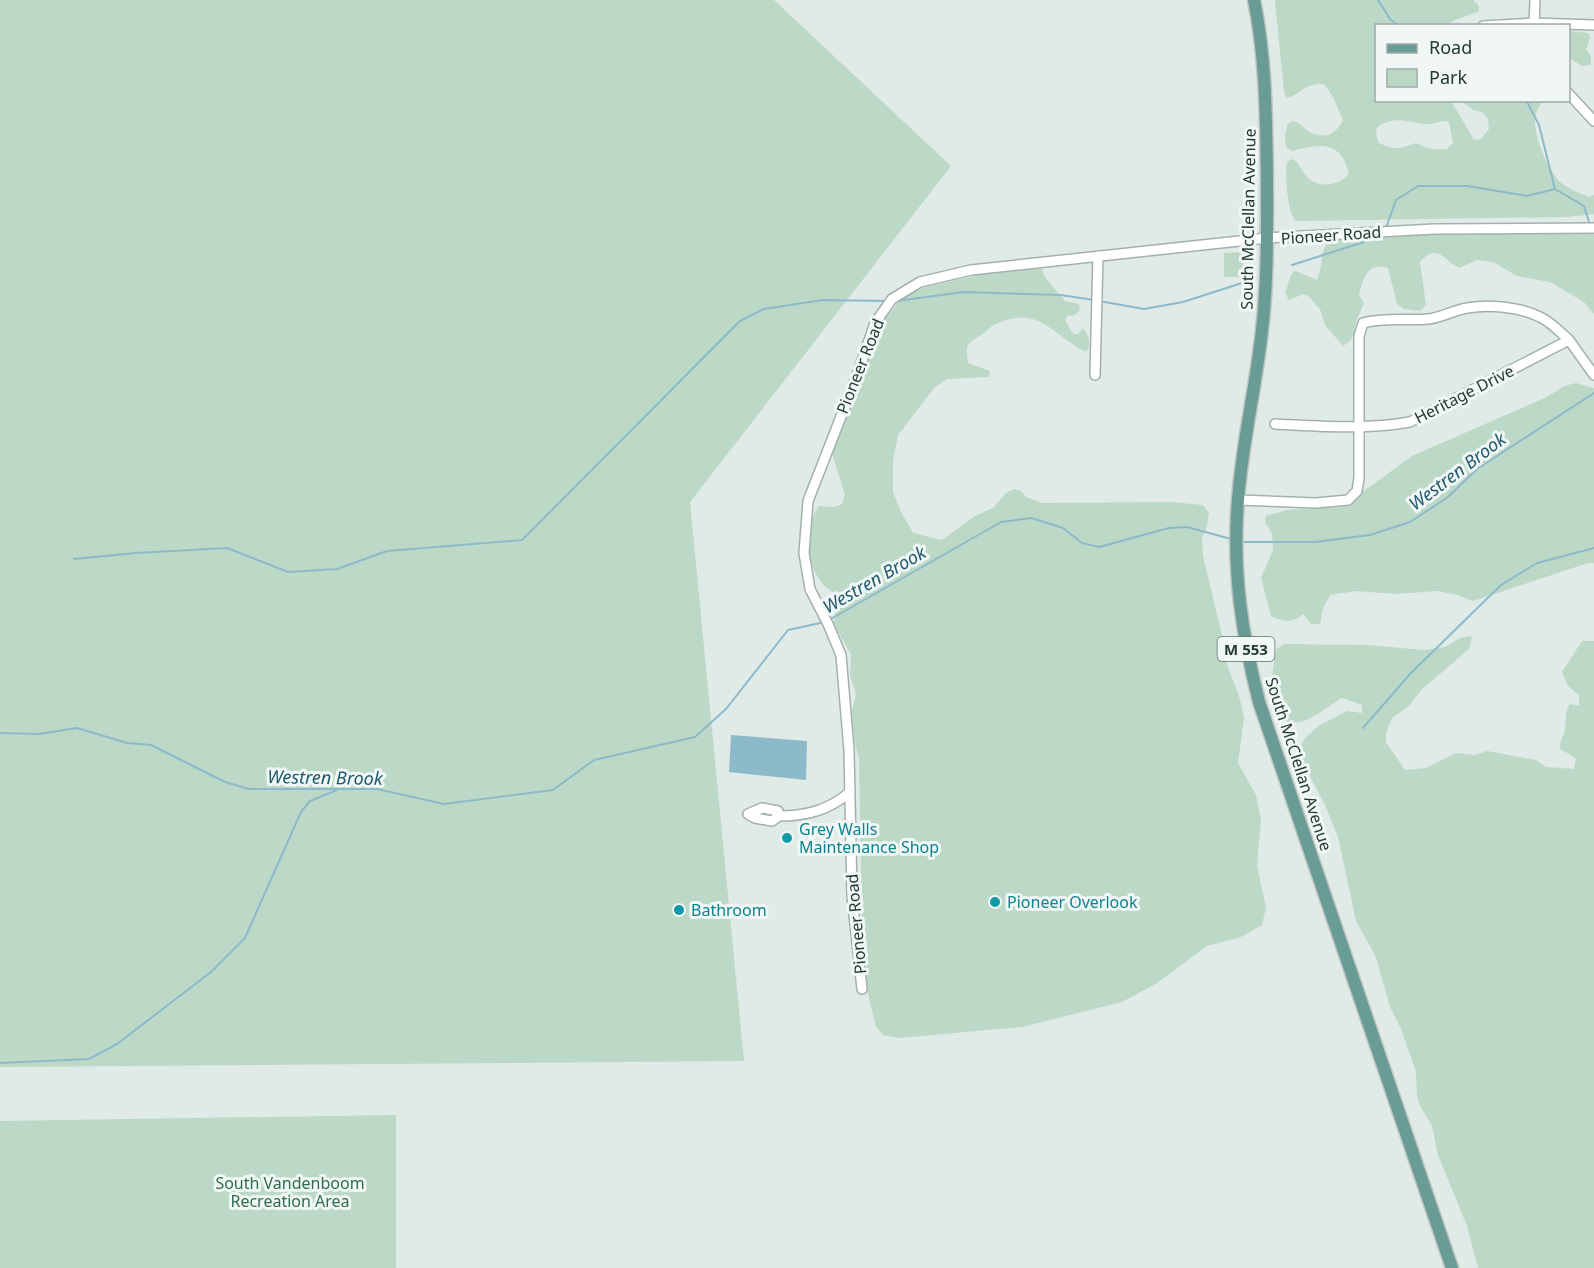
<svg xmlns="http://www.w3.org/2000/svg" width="1594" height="1268" viewBox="0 0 1594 1268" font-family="'Noto Sans',sans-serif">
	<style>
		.green { fill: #bbd9c6; fill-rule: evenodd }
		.water { fill: #8dbaca }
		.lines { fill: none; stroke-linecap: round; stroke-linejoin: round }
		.stream { stroke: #8dbaca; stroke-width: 2 }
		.minor-casing { stroke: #a3b1ae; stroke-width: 12 }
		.major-casing { stroke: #bdc4c2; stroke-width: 15 }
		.minor { stroke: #fff; stroke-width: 9 }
		.major { stroke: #699c94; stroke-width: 12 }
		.culture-dot { fill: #0f9aa8; stroke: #f0f7f4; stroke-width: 2 }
		.labels { text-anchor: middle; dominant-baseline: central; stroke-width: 6; stroke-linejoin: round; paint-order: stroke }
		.shield { fill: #f0f7f4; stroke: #60726e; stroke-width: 1.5 }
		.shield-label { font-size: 15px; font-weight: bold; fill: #223935 }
		.street-label { font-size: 16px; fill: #223935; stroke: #f0f7f4 }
		.culture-label { font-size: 16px; fill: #0d838f; stroke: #f0f7f4; text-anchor: start }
		.park-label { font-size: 16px; fill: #306c4e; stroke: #f0f7f4 }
		.water-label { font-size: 18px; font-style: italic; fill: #225a6f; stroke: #f0f7f4 }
	</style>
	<rect width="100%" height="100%" fill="#e0eae7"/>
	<g class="green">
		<path d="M0 0H774L951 166 690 502 744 1061 0 1067Z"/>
		<path d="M1275 0H1473L1479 6V11L1453 21 1446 25 1376 26V100L1451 101 1474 140 1481 139 1489 129 1488 118 1482 112 1473 110 1462 101H1542C1541 105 1537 109 1536 113 1531 131 1547 169 1560 182 1569 189 1578 193 1589 197L1594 195V214L1567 217 1296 221C1287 212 1285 175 1287 162L1291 159 1296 161C1300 166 1303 173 1308 178 1319 189 1340 185 1349 174 1341 139 1319 144 1292 151L1286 147 1285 136 1287 125 1292 121C1300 122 1302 127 1308 131 1323 140 1336 135 1343 120L1333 97 1324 84C1302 83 1304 93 1287 98L1284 92ZM1396 120C1407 120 1421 125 1430 124 1437 123 1442 120 1449 122L1453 143 1447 149C1435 150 1427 149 1416 143 1398 149 1397 151 1379 143 1371 124 1381 124 1396 120Z"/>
		<path d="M1568 31 1588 33 1590 37 1586 50 1591 56V65L1582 66 1569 58Z"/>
		<path d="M1594 231V314L1584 302 1550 282 1517 276 1493 262 1477 260 1459 268C1444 260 1437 242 1420 262L1426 305 1420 311 1404 309 1397 304 1388 268C1368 261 1363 278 1359 295L1364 303C1362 308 1360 312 1358 316 1352 331 1358 337 1343 346L1325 325 1320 309 1308 296 1303 294 1289 300 1285 293 1291 275 1295 271 1317 280C1323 267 1320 253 1328 240L1360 236Z"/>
		<path d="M1243 252V277H1224V253Z"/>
		<path d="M1032 269H1042L1044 276 1065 301 1079 304 1080 310 1075 315 1067 316 1065 320 1073 334H1078L1083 328C1089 336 1092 342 1086 352 1053 336 1040 305 998 323 992 325 988 330 983 334 967 344 965 343 968 363L990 371 989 377 947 379 934 388 898 435 893 461V492L901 512 913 533 942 540 975 516 993 508 1006 493 1014 489 1021 491 1026 497 1042 503 1170 502 1203 505 1209 513 1207 526 1202 538 1203 556 1222 635 1226 662 1239 696 1244 717 1238 763 1256 795 1261 820 1257 866 1266 907 1262 925 1241 937 1207 946 1157 983 1122 1002 1022 1027 899 1038 883 1035 876 1027 863 973 859 758 854 740 852 711 856 694 850 676 851 654 834 625 835 614 843 602C838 593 828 591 822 583 805 561 802 529 819 506L834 507 842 504 845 495 832 453 870 345 885 319 904 296 926 287 979 275Z"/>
		<path d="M1576 383 1594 388V563H1588L1473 601 1457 595 1438 591 1395 594 1356 591 1330 595 1323 608 1320 624H1311L1303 614C1293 623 1283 622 1271 616L1261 578 1273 550 1272 533 1265 523 1266 516 1287 510 1342 507 1412 456 1547 397 1564 386Z"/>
		<path d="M1472 636 1469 649 1421 690 1409 706 1392 718 1386 732V742L1405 770 1426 768 1456 753 1475 755 1487 751 1536 760 1546 767 1574 769 1576 758 1560 749C1560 738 1564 737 1565 729 1567 717 1564 715 1570 704L1579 706V695L1568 686 1562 672 1582 641H1594V1268H1478L1467 1226 1438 1155 1432 1126 1420 1106 1417 1096 1416 1072 1401 1029 1390 1007 1376 957 1356 921 1338 837 1326 807 1297 751 1306 737 1320 725 1347 711 1362 713V705L1342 698C1326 707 1306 727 1286 722L1272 677 1276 650 1284 644 1366 645 1424 650 1445 647 1460 638Z"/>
		<path d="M396 1115V1268H0V1121Z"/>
	</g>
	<path class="water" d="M731 735 807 741 806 780 729 772Z"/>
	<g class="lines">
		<g class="stream">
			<path d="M1378 0 1390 19 1399 26"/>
			<path d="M1526 100 1539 125 1555 189 1584 206 1590 225"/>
			<path d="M1386 228 1396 200 1418 186H1467L1527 196 1555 189"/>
			<path d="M1292 265 1364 242 1372 237"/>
			<path d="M897 301 963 292 1060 295 1094 300"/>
			<path d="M1099 301 1144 309 1183 302 1242 283"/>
			<path d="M1242 542H1315L1370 535 1410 522 1448 497 1477 469 1594 393"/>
			<path d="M74 559 136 553 227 548 288 572 337 569 387 551 522 540 740 321 764 309 823 300 888 301"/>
			<path d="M829 620 1001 522 1031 518 1063 528 1082 543 1099 547 1169 528 1187 527 1231 539"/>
			<path d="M1363 728 1411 673 1501 585 1537 563 1594 548"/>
			<path d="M0 733 39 734 77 728 127 743 151 745 225 782 249 789H377L444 804 553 790 594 760 695 737 726 709 788 630 825 622"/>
			<path d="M0 1063 89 1059 117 1044 211 972 245 938 301 812 310 801 337 790"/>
		</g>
		<defs>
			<g id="minor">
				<path d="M1483 26 1533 23 1594 25"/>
				<path d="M1534 26 1535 0"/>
				<path d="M1568 93 1594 121"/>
				<path d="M1095 375 1098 256"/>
				<path d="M1275 424C1320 426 1365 430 1410 422L1569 340 1594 375"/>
				<path d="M1238 500 1316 503 1348 500 1357 491 1359 478V336L1363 323C1385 317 1406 321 1428 319 1441 318 1454 310 1467 308 1489 304 1520 307 1540 317 1551 322 1560 332 1569 340"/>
				<path d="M779 816 772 821 755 818 748 814 762 808 778 811 779 816C807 816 829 810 850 792"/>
				<path d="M862 989 852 896 849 750 841 655 828 624 810 589 804 553 808 501 856 378 875 323 892 299 920 282 971 270 1267 238 1435 229 1594 228"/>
			</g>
			<path id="major" d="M1254 0C1266 58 1266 117 1267 176 1267 227 1268 278 1262 330 1256 387 1242 443 1238 500 1232 569 1242 635 1259 702L1452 1268"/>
		</defs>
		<use href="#minor" class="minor-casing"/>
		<use href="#major" class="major-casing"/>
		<use href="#minor" class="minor"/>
		<use href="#major" class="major"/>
	</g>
	<g class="culture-dot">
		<circle cx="787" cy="838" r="6"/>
		<circle cx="995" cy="902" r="6"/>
		<circle cx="679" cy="910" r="6"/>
	</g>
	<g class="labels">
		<rect class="shield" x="1217.5" y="637" width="57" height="24" rx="4.5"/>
		<g class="shield-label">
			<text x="1246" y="649">M 553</text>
		</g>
		<g class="street-label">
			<text transform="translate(1248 219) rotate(-89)">South McClellan Avenue</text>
			<text transform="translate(1331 235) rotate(-4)">Pioneer Road</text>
			<text transform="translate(860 366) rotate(-68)">Pioneer Road</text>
			<text transform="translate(1464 394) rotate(-27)">Heritage Drive</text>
			<text transform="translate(1299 764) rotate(72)">South McClellan Avenue</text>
			<text transform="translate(856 924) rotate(-95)">Pioneer Road</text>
		</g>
		<g class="culture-label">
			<text x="799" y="829">Grey Walls<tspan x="799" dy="18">Maintenance Shop</tspan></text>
			<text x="1007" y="902">Pioneer Overlook</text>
			<text x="691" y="910">Bathroom</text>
		</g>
		<g class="park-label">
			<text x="290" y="1183">South Vandenboom<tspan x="290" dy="18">Recreation Area</tspan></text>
		</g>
		<g class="water-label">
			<text transform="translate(1457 471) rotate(-37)">Westren Brook</text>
			<text transform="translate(874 579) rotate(-30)">Westren Brook</text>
			<text transform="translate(325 777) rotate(1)">Westren Brook</text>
		</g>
	</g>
	<rect x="1375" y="24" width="195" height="78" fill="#f0f7f4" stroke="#9eaba8" stroke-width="1.5"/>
	<rect x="1387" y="44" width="30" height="9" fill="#699c94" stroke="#9eaba8" stroke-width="1.5"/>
	<text x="1429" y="54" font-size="18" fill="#223935">Road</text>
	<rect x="1387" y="69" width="30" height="18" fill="#bbd9c6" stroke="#9eaba8" stroke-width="1.5"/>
	<text x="1429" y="84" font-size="18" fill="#223935">Park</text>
</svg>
